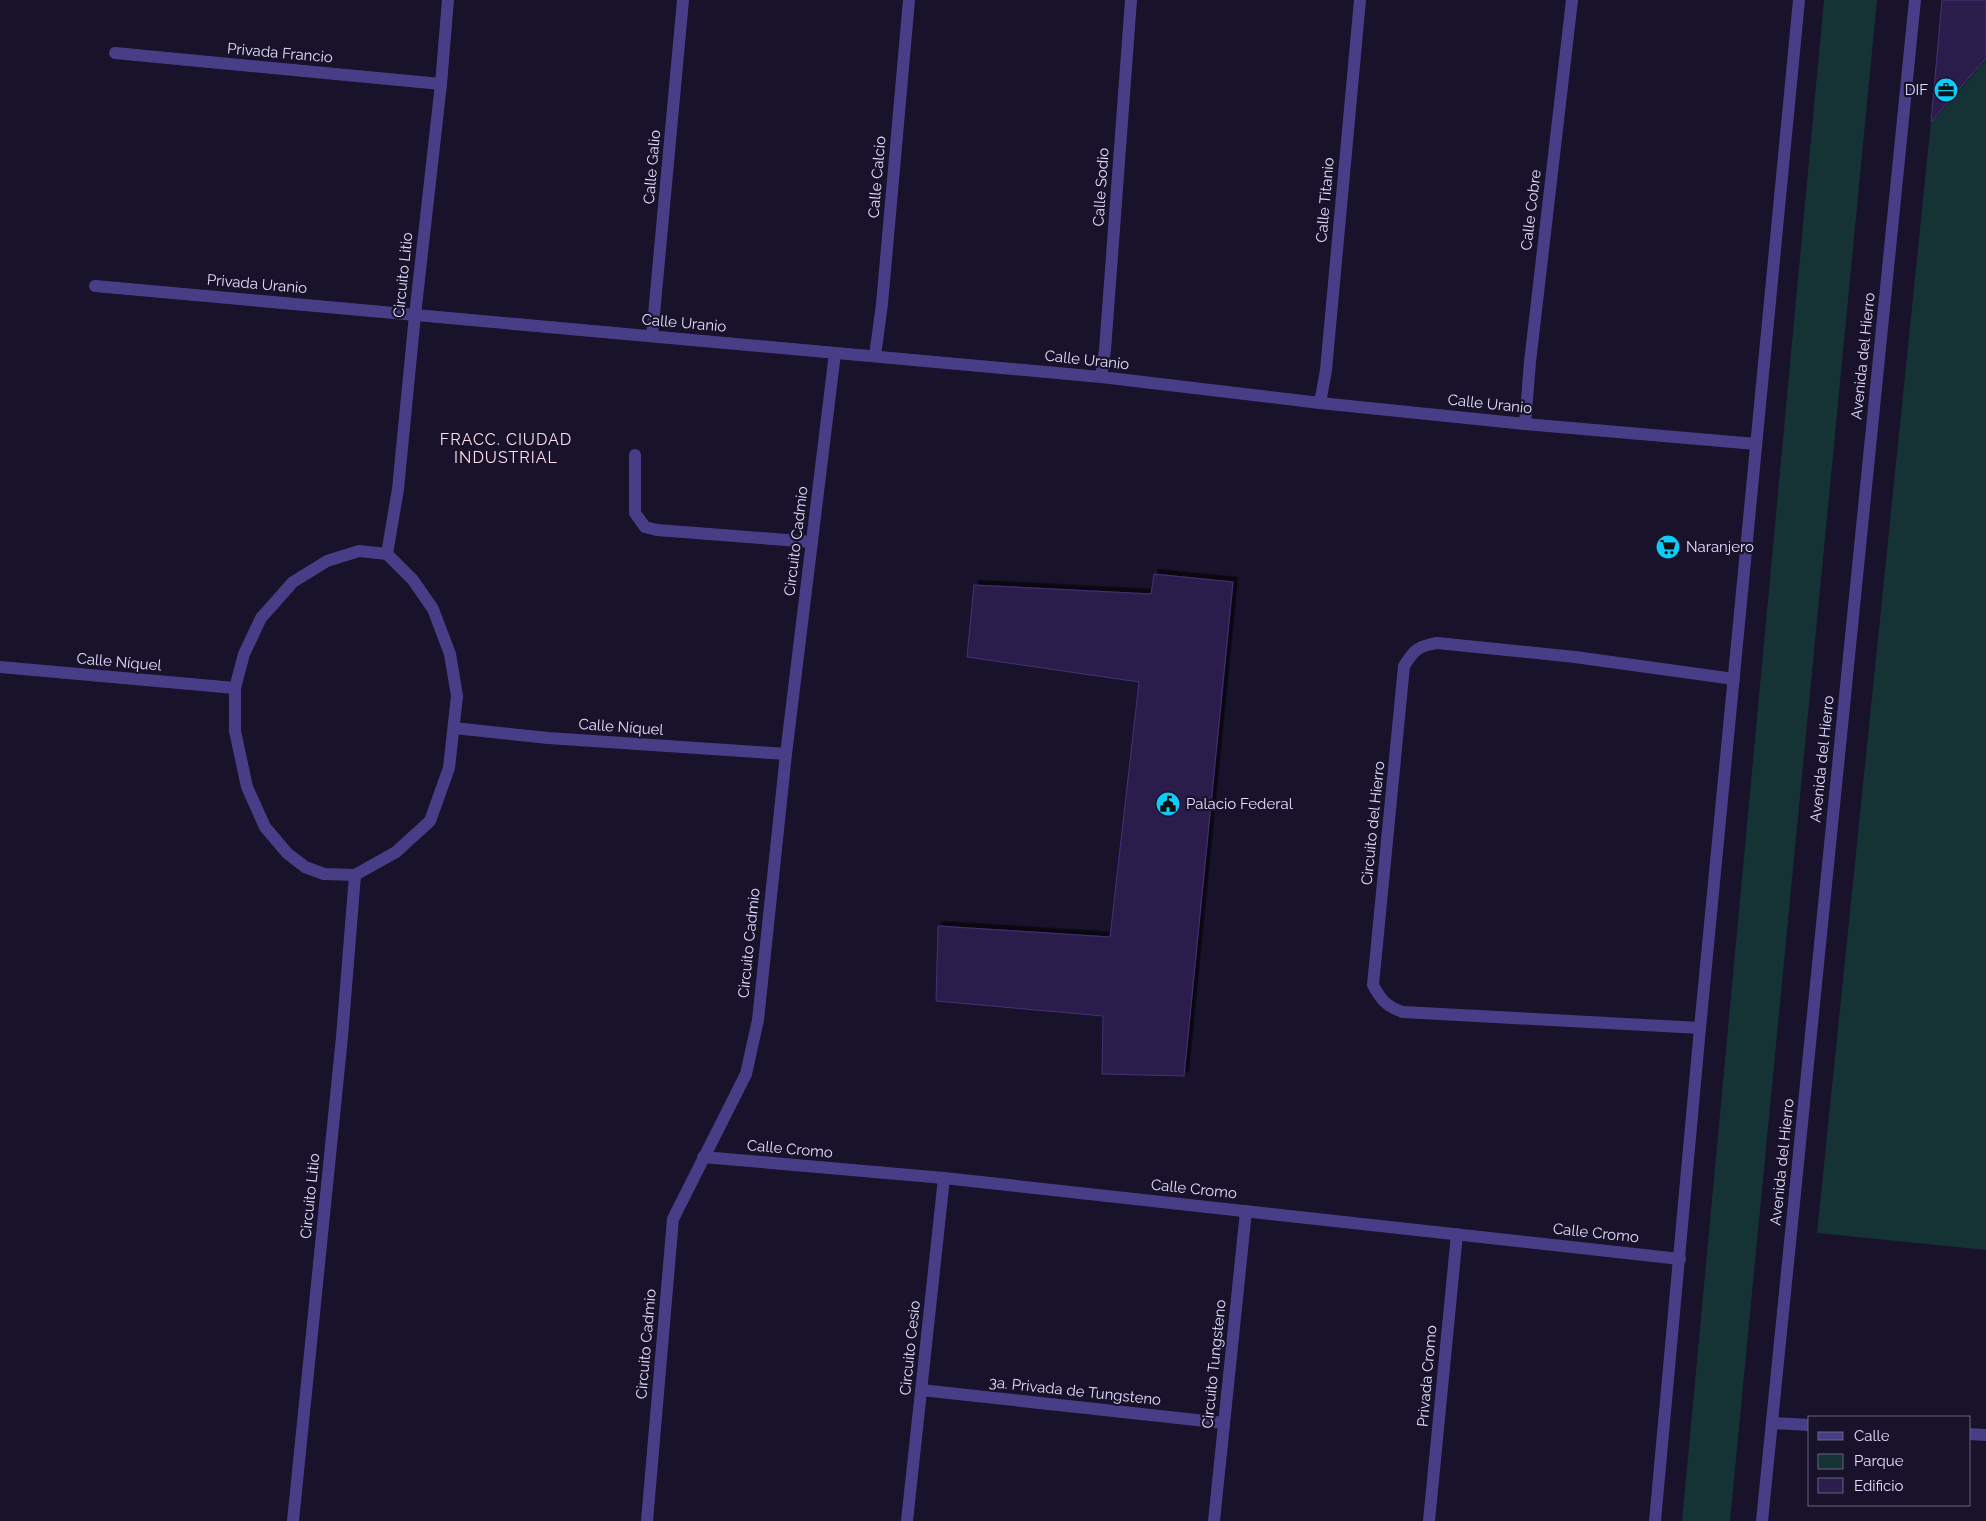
<svg xmlns="http://www.w3.org/2000/svg" width="1986" height="1521" viewBox="0 0 1986 1521" font-family="Raleway,sans-serif">
	<style>
		.green { fill: #153234 }
		.building { fill: #2b1e4b; stroke: #453176; filter: url(#shadow) }
		.lines { fill: none; stroke-linecap: round; stroke-linejoin: round }
		.minor { stroke: #483e88; stroke-width: 12 }
		.labels { text-anchor: middle; dominant-baseline: central; stroke-width: 4.5; stroke-linejoin: round; paint-order: stroke }
		.street-label { font-size: 15px; fill: #e3dcfe; stroke: #18122a }
		.poi-label { font-size: 15px; fill: #e3dcfe; stroke: #18122a; text-anchor: start }
		.neighbourhood-label { font-size: 16px; letter-spacing: 1px; fill: #fedeef; stroke: #18122a }
	</style>
	<defs>
		<filter id="shadow"><feDropShadow dx="4.5" dy="-4.5" stdDeviation="0" flood-color="#0009"/></filter>
	</defs>
	<rect width="100%" height="100%" fill="#18122a"/>
	<g class="green">
		<path d="M1824 0H1877L1730 1521H1682Z"/>
		<path d="M1986 58V1250L1817 1233 1931 122Z"/>
	</g>
	<g class="building">
		<path d="M1942 0H1986V58L1931 122Z"/>
		<path d="M1154 574 1233 582 1184 1076 1102 1074 1103 1016 936 1001 938 926 1110 937 1139 682 967 657 974 585 1151 594Z"/>
	</g>
	<g class="lines">
		<g class="minor">
			<path d="M115 53 441 84"/>
			<path d="M95 286 1101 377 1320 403 1525 424 1756 444"/>
			<path d="M652 336 683 0"/>
			<path d="M875 356 882 304 909 0"/>
			<path d="M1101 377 1105 350 1131 0"/>
			<path d="M1320 403 1326 370 1360 0"/>
			<path d="M1525 424 1530 362 1572 0"/>
			<path d="M635 455V513L645 527 657 530 812 542"/>
			<path d="M359 551 387 554 413 580 433 609 450 654 457 696 449 768 430 821 396 852 355 875 324 874 305 867 287 853 265 827 247 787 235 731V688L244 654 261 618 293 582 327 561Z"/>
			<path d="M387 554 398 489 415 315 441 84 448 0"/>
			<path d="M0 667 235 688"/>
			<path d="M454 728 548 738 786 754"/>
			<path d="M1700 1028 1403 1012C1387 1007 1381 1000 1373 985L1404 666C1414 650 1418 646 1437 643L1575 657 1734 679"/>
			<path d="M703 1157 944 1178 1680 1259"/>
			<path d="M921 1390 1224 1423"/>
			<path d="M1772 1423 1810 1425"/>
			<path d="M1970 1434 1986 1435"/>
			<path d="M293 1521 342 1037 355 875"/>
			<path d="M647 1521 673 1219 746 1074 758 1020 786 754 835 353"/>
			<path d="M907 1521 944 1178"/>
			<path d="M1214 1521 1246 1211"/>
			<path d="M1429 1521 1457 1234"/>
			<path d="M1655 1521 1700 1028 1799 0"/>
			<path d="M1762 1521 1915 0"/>
		</g>
	</g>
	<defs>
		<symbol id="office-disc" viewBox="-11 -11 22 22"><circle r="9.5" fill="#0ecbf8" stroke="#18122a"/><path d="M-6-3h4V-5.5h4V-3h4V5H-6ZM-1-4.5V-3h2v-1.5ZM-6 0V1H6V0Z" fill="#111"/></symbol>
		<symbol id="supermarket-disc" viewBox="-11 -11 22 22"><circle r="9.5" fill="#0ecbf8" stroke="#18122a"/><path d="M-6-5.5h2.5l.6 2H6L4.5 2H-2.5L-4.4-4H-6ZM-1.5 3.2a1.3 1.3 0 1 0 .1 0ZM3 3.2a1.3 1.3 0 1 0 .1 0Z" fill="#111"/></symbol>
		<symbol id="civic-disc" viewBox="-11 -11 22 22"><circle r="9.5" fill="#0ecbf8" stroke="#18122a"/><path d="M-.6-6.5H3V-4.5H.6V-3L4-1V1h2V6H-6V1h2V-1L-.6-3ZM-1.2 2.5V6h2.4V2.5Z" fill="#111"/></symbol>
	</defs>
	<g fill-rule="evenodd">
		<use href="#office-disc" x="1932" y="76" width="28" height="28"/>
		<use href="#supermarket-disc" x="1654" y="533" width="28" height="28"/>
		<use href="#civic-disc" x="1154" y="790" width="28" height="28"/>
	</g>
	<g class="labels">
		<g class="street-label">
			<text transform="translate(280 53) rotate(5)">Privada Francio</text>
			<text transform="translate(652 167) rotate(-85)">Calle Galio</text>
			<text transform="translate(877 177) rotate(-85)">Calle Calcio</text>
			<text transform="translate(1101 187) rotate(-86)">Calle Sodio</text>
			<text transform="translate(1325 200) rotate(-85)">Calle Titanio</text>
			<text transform="translate(1531 210) rotate(-83)">Calle Cobre</text>
			<text transform="translate(403 275) rotate(-84)">Circuito Litio</text>
			<text transform="translate(257 284) rotate(5)">Privada Uranio</text>
			<text transform="translate(684 323) rotate(5)">Calle Uranio</text>
			<text transform="translate(1863 356) rotate(-84)">Avenida del Hierro</text>
			<text transform="translate(1087 360) rotate(6)">Calle Uranio</text>
			<text transform="translate(1490 404) rotate(6)">Calle Uranio</text>
			<text transform="translate(796 541) rotate(-83)">Circuito Cadmio</text>
			<text transform="translate(119 662) rotate(5)">Calle Níquel</text>
			<text transform="translate(621 727) rotate(4)">Calle Níquel</text>
			<text transform="translate(1822 759) rotate(-84)">Avenida del Hierro</text>
			<text transform="translate(1373 823) rotate(-84)">Circuito del Hierro</text>
			<text transform="translate(749 943) rotate(-84)">Circuito Cadmio</text>
			<text transform="translate(790 1149) rotate(5)">Calle Cromo</text>
			<text transform="translate(1782 1162) rotate(-84)">Avenida del Hierro</text>
			<text transform="translate(1194 1189) rotate(6)">Calle Cromo</text>
			<text transform="translate(310 1196) rotate(-84)">Circuito Litio</text>
			<text transform="translate(1596 1233) rotate(6)">Calle Cromo</text>
			<text transform="translate(646 1344) rotate(-85)">Circuito Cadmio</text>
			<text transform="translate(910 1348) rotate(-84)">Circuito Cesio</text>
			<text transform="translate(1214 1364) rotate(-84)">Circuito Tungsteno</text>
			<text transform="translate(1427 1376) rotate(-85)">Privada Cromo</text>
			<text transform="translate(1075 1391) rotate(6)">3a. Privada de Tungsteno</text>
		</g>
		<g class="poi-label">
			<text x="1928" y="90" text-anchor="end">DIF</text>
			<text x="1686" y="547">Naranjero</text>
			<text x="1186" y="804">Palacio Federal</text>
		</g>
		<g class="neighbourhood-label">
			<text x="506" y="439">FRACC. CIUDAD<tspan x="506" dy="18">INDUSTRIAL</tspan></text>
		</g>
	</g>
	<rect x="1808" y="1416" width="162" height="90" fill="#18122a" stroke="#69637f"/>
	<rect x="1818" y="1432" width="25" height="8" fill="#483e88" stroke="#69637f"/>
	<text x="1854" y="1441" font-size="15" fill="#e3dcfe">Calle</text>
	<rect x="1818" y="1454" width="25" height="15" fill="#153234" stroke="#69637f"/>
	<text x="1854" y="1466" font-size="15" fill="#e3dcfe">Parque</text>
	<rect x="1818" y="1478" width="25" height="15" fill="#2b1e4b" stroke="#69637f"/>
	<text x="1854" y="1491" font-size="15" fill="#e3dcfe">Edificio</text>
</svg>
